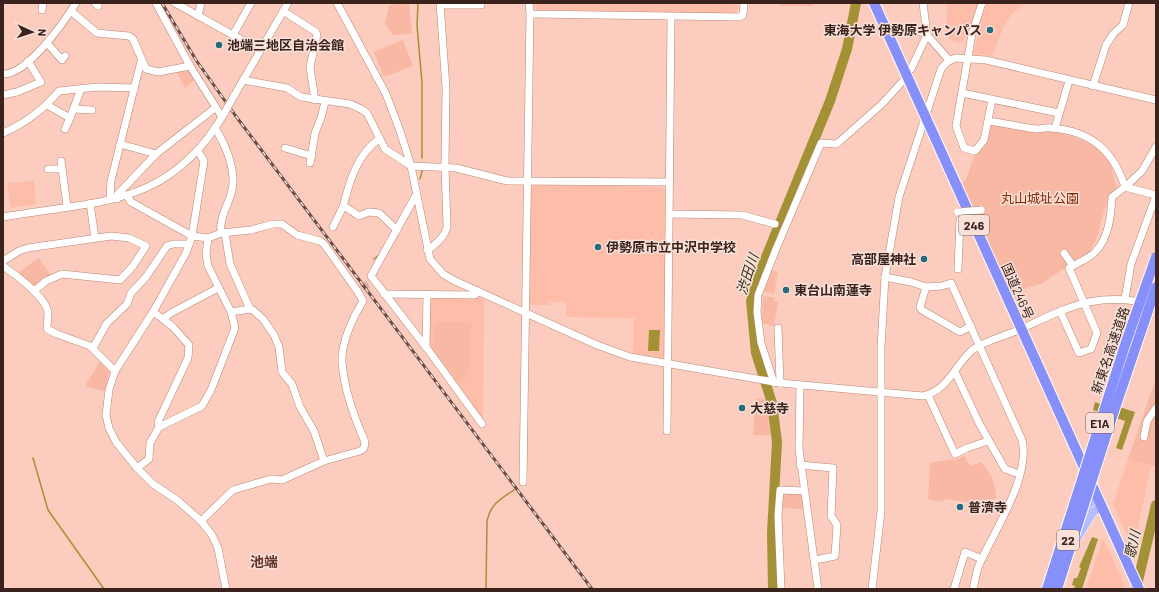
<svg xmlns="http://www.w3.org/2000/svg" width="1159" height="592" viewBox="0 0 1159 592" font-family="Barlow,'Noto Sans JP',sans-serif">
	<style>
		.built { fill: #febda8 }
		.green { fill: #f8b8a3 }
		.water { fill: #a39235 }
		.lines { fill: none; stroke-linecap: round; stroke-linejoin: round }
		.stream { stroke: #a39235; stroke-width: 1.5 }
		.river { stroke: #a39235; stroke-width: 10 }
		.minor-tunnel { stroke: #d5ab9e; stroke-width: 7; stroke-dasharray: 7 3.5; stroke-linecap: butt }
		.minor-casing { stroke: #ba8574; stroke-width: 8 }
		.major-casing { stroke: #fff; stroke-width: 10 }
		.highway-casing { stroke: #fff; stroke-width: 12 }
		.minor { stroke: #fff; stroke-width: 7 }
		.major { stroke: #b7bcfd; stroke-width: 9 }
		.highway { stroke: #878ffb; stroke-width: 10 }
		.rail-casing { stroke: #6a4e45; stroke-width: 3 }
		.rail { stroke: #f9e1d9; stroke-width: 1.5; stroke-dasharray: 4.5; stroke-linecap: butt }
		.minor-bridge-casing { stroke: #ba8574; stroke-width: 8; stroke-linecap: butt }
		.highway-bridge-casing { stroke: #fff; stroke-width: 12; stroke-linecap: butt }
		.minor-bridge { stroke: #fff; stroke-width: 7 }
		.highway-bridge { stroke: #878ffb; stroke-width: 10 }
		.poi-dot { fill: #276a7c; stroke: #f9e1d9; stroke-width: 1.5 }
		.labels { text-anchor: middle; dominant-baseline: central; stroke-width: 3; stroke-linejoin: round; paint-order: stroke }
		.shield { fill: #f9e1d9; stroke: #735c55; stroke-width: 1 }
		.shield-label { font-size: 12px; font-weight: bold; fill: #39231c }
		.poi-label { font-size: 13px; font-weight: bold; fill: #39231c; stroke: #f9e1d9; text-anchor: start }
		.park-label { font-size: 13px; fill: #882800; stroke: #f9e1d9 }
		.street-label { font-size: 13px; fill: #39231c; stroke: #f9e1d9 }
		.water-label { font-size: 14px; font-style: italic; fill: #35311c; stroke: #f9e1d9 }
		.neighbourhood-label { font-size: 14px; font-weight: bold; fill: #633425; stroke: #f9e1d9 }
	</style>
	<rect width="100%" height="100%" fill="#fccdbe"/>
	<g class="built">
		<path d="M534 3H738V10L735 13 537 10Z"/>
		<path d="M947 3H979L967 36 960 43 952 41 946 34Z"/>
		<path d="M987 3H1025L1011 15 1003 28 992 56 974 54 979 26Z"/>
		<path d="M34 181 36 204 11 208 7 183Z"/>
		<path d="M533 185 662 187 665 191V355L661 358 633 353 634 318 566 317V302H550V305H529L531 188Z"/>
		<path d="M432 298H484L483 422 429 348 430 300Z"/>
		<path d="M1128 459 1151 466 1136 536 1129 539 1113 504Z"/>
		<path d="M1103 538 1125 586 1124 589H1086Z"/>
	</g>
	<g class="green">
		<path d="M409 3 412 33 410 34 393 35 385 23 389 5Z"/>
		<rect x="780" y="3" width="33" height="3"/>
		<path d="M403 40 413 66 384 77 374 52Z"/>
		<path d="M190 71 194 80 185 88 177 72Z"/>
		<path d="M991 124C1025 128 1092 129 1110 163 1113 170 1114 180 1117 187L1108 198 1096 240 1089 252 1041 284 1020 290 1015 303 965 195 963 182 966 179 975 154H978L986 140Z"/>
		<path d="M39 258 51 276 35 288 29 281 18 273Z"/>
		<path d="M771 270 778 272 774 294 764 292Z"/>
		<path d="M763 296 775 298 774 301 778 302 774 326 762 323Z"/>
		<path d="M435 322 471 323V366L467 372 468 376 459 383 444 363H440L429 348V341H434Z"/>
		<path d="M100 362 109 371 105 391 87 387 86 384Z"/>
		<path d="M1156 378V467L1128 459Z"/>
		<path d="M756 398 766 399 771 435H753Z"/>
		<path d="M964 456 970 466 981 462C991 474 996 483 996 499L966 502 944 499 943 502 928 499 930 463 953 459 954 461Z"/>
		<path d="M783 492 802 493 804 509 780 508Z"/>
	</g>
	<g class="water">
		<path d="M649 330H660L659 351H648Z"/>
		<path d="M1095 402 1109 407 1110 404 1135 412 1122 450 1116 448 1125 421 1093 410Z"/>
		<path d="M1092 537 1098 539 1082 589H1074L1075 586 1072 585 1074 578H1077L1081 568 1079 567Z"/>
	</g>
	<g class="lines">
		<g class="stream">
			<path d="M418 3 417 25 422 83V158"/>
			<path d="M420 179 422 171"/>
			<path d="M374 259 379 255"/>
			<path d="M33 458 48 510 104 589"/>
			<path d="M486 589 487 521C490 505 500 499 514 490"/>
		</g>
		<g class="river">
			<path d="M773 589 772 533 777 442 772 403 756 353 751 301 764 262 830 101 847 49 856 3"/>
			<path d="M1136 589 1156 505"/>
		</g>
		<path class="minor-tunnel" d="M362 288 370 283"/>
		<defs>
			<g id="minor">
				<path d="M95 3 98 6"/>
				<path d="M156 3 190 66 222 117"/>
				<path d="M175 3 260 50"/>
				<path d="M337 3 386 94 400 131 411 166 430 259 443 274 453 280 597 345 630 357 780 383 923 396C947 391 955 366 971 351 983 341 1002 337 1016 331 1070 307 1095 290 1156 305"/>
				<path d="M529 3 530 13 533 14 739 17 743 15 744 3"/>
				<path d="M923 3 927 35 949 60"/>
				<path d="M982 3 972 34 956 126 964 148 975 151 984 140 992 100"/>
				<path d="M441 5H481"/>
				<path d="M42 10 43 3"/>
				<path d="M71 11 97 33 129 36 133 39 146 69 158 72 190 66"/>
				<path d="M283 11 316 32 317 35 310 67 315 100"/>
				<path d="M198 16 201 3"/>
				<path d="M885 28 891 27 927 33"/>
				<path d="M233 35 251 3"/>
				<path d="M47 43 62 60 65 56"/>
				<path d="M911 69 927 35"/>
				<path d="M3 74C27 75 64 22 76 3"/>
				<path d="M243 80 287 88 301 97 350 104 361 109 367 113 385 149 411 166 456 168 507 181 670 182"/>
				<path d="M1093 86 1106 45 1114 33 1123 25 1129 3"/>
				<path d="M962 93 1059 113"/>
				<path d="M3 95 17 92 41 82 28 61"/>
				<path d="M234 96 288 3"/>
				<path d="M47 105 70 118 81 89"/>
				<path d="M74 109 92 110"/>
				<path d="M988 121C1004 123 1020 127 1036 129 1041 129 1046 127 1051 128 1091 131 1113 150 1125 187L1112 197C1111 215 1109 237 1096 251 1089 259 1077 263 1069 268L1097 333 1091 349 1079 353 1060 311"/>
				<path d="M215 128C226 145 238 174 231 194 227 207 219 219 221 233"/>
				<path d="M1055 128 1069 81"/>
				<path d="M65 129 70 118"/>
				<path d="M3 133C26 123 43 110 59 91L97 87 134 88"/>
				<path d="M120 144 156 154"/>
				<path d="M285 148 312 156"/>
				<path d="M198 151 204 161 192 236 186 253 153 312 115 371 109 390 106 415 109 428 116 442 137 468 153 484 177 500 201 521 212 535 218 548 226 589"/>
				<path d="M61 161 67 206"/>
				<path d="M310 163 315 133 321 118 325 102"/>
				<path d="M48 169H61"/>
				<path d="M1125 187 1142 171 1156 147"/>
				<path d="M1125 187 1156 195"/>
				<path d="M416 195 371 276 429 351 482 424"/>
				<path d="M127 196 131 202 192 236 208 238 206 254 208 266 231 312 235 328 211 390 202 406 159 427 150 443 149 459 137 468"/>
				<path d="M117 199V195L156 154 215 108"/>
				<path d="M110 200 111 181 141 61"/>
				<path d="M90 203 95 238"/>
				<path d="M343 207C349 183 357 154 379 139"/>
				<path d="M670 214 742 215 775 224"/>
				<path d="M3 217C99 200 170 208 225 112"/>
				<path d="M333 227 343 207C350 208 353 213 359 216L369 212 379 213 397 230"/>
				<path d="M225 233 230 264 250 309"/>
				<path d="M208 238 221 233 251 230 273 224H282L297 235 320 241 324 244 358 292 363 301C353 317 341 343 342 362 344 389 354 417 365 442L364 448 360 451 324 461"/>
				<path d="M427 250C435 246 445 236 447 227L445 167 446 88 440 3"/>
				<path d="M1064 253 1071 263"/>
				<path d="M3 261 19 251 28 248 111 236 129 238 146 246 133 266 120 280 62 274 46 281 34 291"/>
				<path d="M3 266C15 274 47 298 48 313 48 318 47 324 47 329L57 334 90 346 115 371"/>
				<path d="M958 269 960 220"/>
				<path d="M885 277 911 282 926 287 942 286 951 283 1022 440C1031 477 994 531 979 565 976 573 975 581 973 589"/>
				<path d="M926 287 920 307 922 310 960 332 971 326"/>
				<path d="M384 294 475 295 478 291"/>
				<path d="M1125 299 1131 264 1156 196"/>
				<path d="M153 312 163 319 171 313 218 288"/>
				<path d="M778 328 780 383"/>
				<path d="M426 347 427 294"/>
				<path d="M93 348 107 323 127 304 131 293 146 277 167 246 173 244H189"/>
				<path d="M955 372 980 425 1005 469 1019 474"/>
				<path d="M774 383 761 343 757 312 758 295 776 249 821 143 836 144 839 142 882 104 902 82"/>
				<path d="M800 385 799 449 818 589"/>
				<path d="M928 395 955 454 967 448 988 441"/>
				<path d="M159 427 158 422 188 358 189 345 173 327 163 319"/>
				<path d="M667 431 671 17"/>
				<path d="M1144 437 1147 421 1156 408"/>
				<path d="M800 465 833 468 831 516 837 525 835 556 815 560"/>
				<path d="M523 482 530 13"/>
				<path d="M201 521 233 490 271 479 282 480 324 461 314 431 300 407 292 384 282 372 279 347 274 335 263 319 253 310 250 309 231 312"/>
				<path d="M781 589 778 516 780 490 804 491"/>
				<path d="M872 589 881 511V347L885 277 899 197 941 69 946 63 955 58 986 60 1156 100"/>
				<path d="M954 589 965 552 982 559"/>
			</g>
			<g id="major">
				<path d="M1082 513 1088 504 1097 498"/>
				<path d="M1077 538 1092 513 1101 506"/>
			</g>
			<path id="highway" d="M874 3 1139 589"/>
		</defs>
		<use href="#minor" class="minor-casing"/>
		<use href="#major" class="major-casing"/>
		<use href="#highway" class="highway-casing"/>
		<use href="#minor" class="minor"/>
		<use href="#major" class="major"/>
		<use href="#highway" class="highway"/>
		<defs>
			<path id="rail" d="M162 3 196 60 235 115 592 589"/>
		</defs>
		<use href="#rail" class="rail-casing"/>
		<use href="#rail" class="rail"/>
		<defs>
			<g id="minor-bridge">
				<path d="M225 112 234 96"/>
				<path d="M958 212 981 210"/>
			</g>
			<g id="highway-bridge">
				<path d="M1047 589 1126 342 1156 257"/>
				<path d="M1057 589 1113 414 1156 287"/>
			</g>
		</defs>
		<use href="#minor-bridge" class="minor-bridge-casing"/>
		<use href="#highway-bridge" class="highway-bridge-casing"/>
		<use href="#minor-bridge" class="minor-bridge"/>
		<use href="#highway-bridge" class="highway-bridge"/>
	</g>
	<g class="poi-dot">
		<circle cx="990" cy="30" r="4"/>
		<circle cx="219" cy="45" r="4"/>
		<circle cx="598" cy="247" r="4"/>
		<circle cx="924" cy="259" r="4"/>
		<circle cx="786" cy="290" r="4"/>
		<circle cx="742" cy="408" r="4"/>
		<circle cx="960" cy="507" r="4"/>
	</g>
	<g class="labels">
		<g class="shield">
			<rect x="959" y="215" width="30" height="20" rx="3"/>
			<rect x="1086" y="413" width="28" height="20" rx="3"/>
			<rect x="1057" y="530" width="22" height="20" rx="3"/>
		</g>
		<g class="shield-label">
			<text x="974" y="225">246</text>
			<text x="1100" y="423">E1A</text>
			<text x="1068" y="540">22</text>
		</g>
		<g class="poi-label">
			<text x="982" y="30" text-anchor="end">東海大学 伊勢原キャンパス</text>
			<text x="227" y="45">池端三地区自治会館</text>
			<text x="606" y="247">伊勢原市立中沢中学校</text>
			<text x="916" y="259" text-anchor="end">高部屋神社</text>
			<text x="794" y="290">東台山南蓮寺</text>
			<text x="750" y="408">大慈寺</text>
			<text x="968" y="507">普濟寺</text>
		</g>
		<g class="park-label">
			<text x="1040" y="198">丸山城址公園</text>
		</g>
		<g class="street-label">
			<text transform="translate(1018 291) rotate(66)">国道246号</text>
			<text transform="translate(1110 350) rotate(-71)">新東名高速道路</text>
		</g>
		<g class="water-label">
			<text transform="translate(747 274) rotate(-72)">渋田川</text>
			<text transform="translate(1132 544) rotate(-77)">歌川</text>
		</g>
		<g class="neighbourhood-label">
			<text x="264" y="561">池端</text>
		</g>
	</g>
	<rect width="1159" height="592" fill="none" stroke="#39231c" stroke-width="8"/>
	<g transform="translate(32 32) rotate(93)" stroke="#f9e1d9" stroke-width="3" paint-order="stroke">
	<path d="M0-3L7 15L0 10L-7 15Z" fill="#39231c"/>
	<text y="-6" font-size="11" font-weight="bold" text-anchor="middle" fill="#39231c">N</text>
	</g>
</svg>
